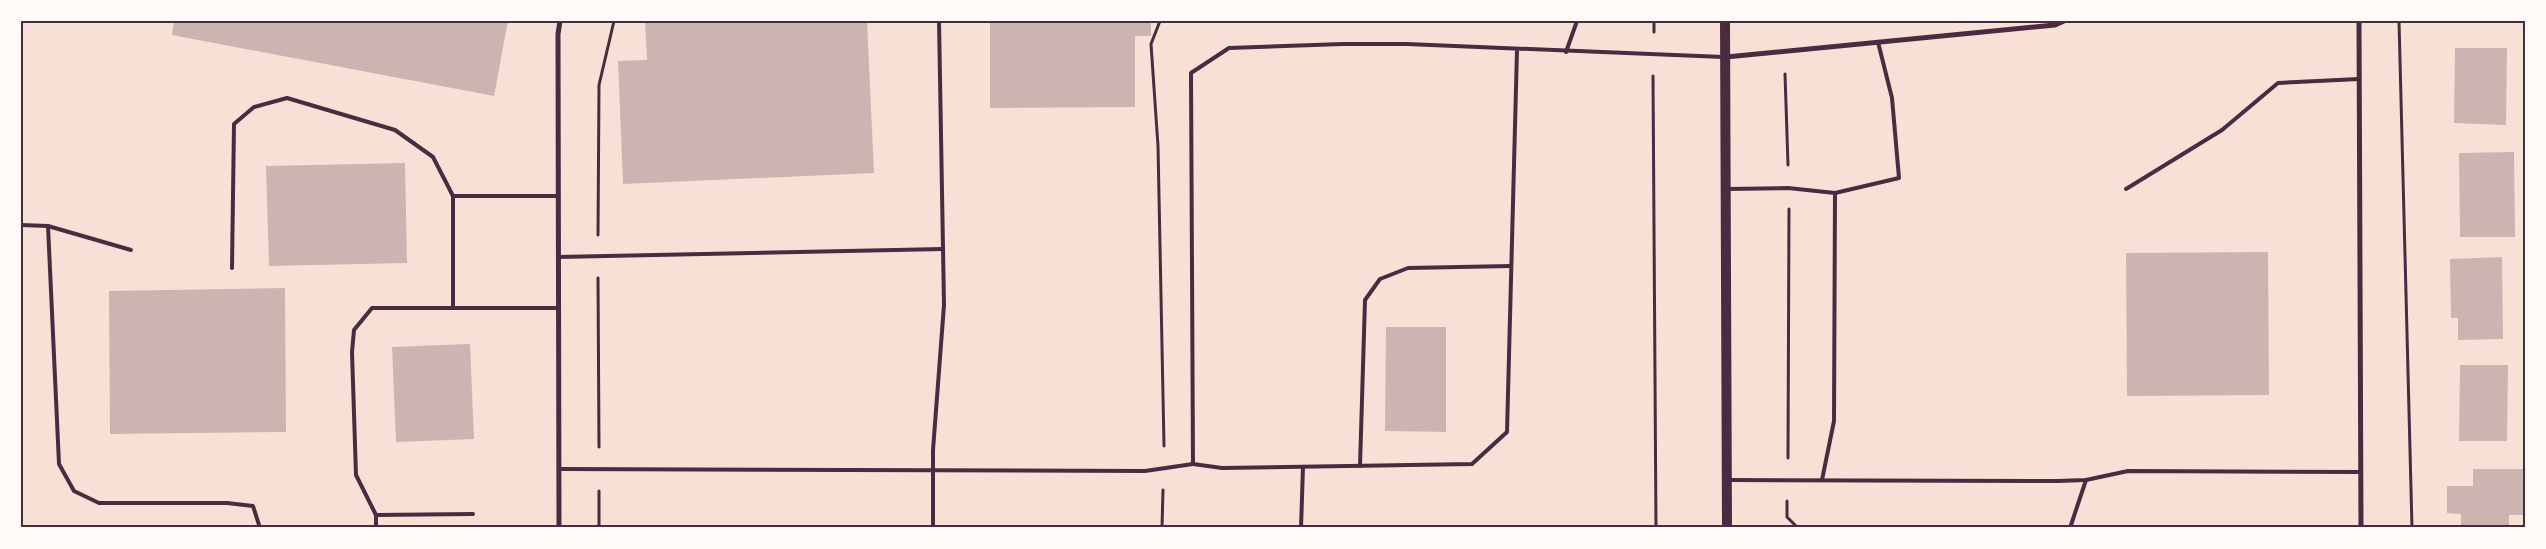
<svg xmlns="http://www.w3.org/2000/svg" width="2546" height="549" viewBox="0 0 2546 549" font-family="Overpass,sans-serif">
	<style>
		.building { fill: #ccb4b1 }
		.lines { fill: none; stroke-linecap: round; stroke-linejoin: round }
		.path { stroke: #4a2c40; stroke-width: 3 }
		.service { stroke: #4a2c40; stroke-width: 4 }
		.minor { stroke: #4a2c40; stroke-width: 5 }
		.secondary { stroke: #4a2c40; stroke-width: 10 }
		.neatline { fill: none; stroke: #4a2c40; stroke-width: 2 }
	</style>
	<rect width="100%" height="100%" fill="#f7e1d7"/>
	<g class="building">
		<path d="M174 21H508L494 96 172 35Z"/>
		<path d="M645 21H867L874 173 623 184 618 61 647 60Z"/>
		<path d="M990 21H1151V36H1135V107L990 108Z"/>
		<path d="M2455 48H2507L2506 125 2454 123Z"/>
		<path d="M2514 152 2515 237H2460L2459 153Z"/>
		<path d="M405 163 407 263 269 266 266 166Z"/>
		<path d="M2268 252 2269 395 2127 396 2126 253Z"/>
		<path d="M2502 257 2503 339 2458 340V318H2451L2450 259Z"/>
		<path d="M285 288 286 432 110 434 109 291Z"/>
		<path d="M1386 327H1446V432L1385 431Z"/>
		<path d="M470 344 474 439 396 442 392 347Z"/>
		<path d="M2460 365H2508L2507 441H2459Z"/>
		<path d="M2473 469H2525V515H2509V528H2461V514L2447 513V486H2473Z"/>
	</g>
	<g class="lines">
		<g class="path">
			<path d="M1160 21 1151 44 1158 146 1164 446"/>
			<path d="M2399 21 2412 528"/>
			<path d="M1654 32V21"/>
			<path d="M1785 74 1788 165"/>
			<path d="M1653 76 1656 528"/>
			<path d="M598 235 599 85 614 21"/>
			<path d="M598 278 599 447"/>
			<path d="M1788 458 1789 209"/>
			<path d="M599 491V528"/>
			<path d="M1787 501V517L1798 528"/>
			<path d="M1162 528 1163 490"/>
		</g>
		<g class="service">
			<path d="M1517 50 1507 432 1472 464 1222 468 1193 464 1191 73 1229 48 1343 44H1407L1723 57"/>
			<path d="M1566 52 1577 21"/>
			<path d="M1726 189 1788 188 1835 193 1834 421 1822 480"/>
			<path d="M2126 189 2222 130 2278 83 2359 79"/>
			<path d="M1835 193 1899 178 1892 98 1878 42"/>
			<path d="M21 225 48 226 59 464 74 491 99 503H227L253 506 260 528"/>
			<path d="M48 226 131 250"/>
			<path d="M558 257 943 249"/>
			<path d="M232 268 234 124 254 107 287 98 395 130 433 157 453 196"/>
			<path d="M453 308V196H558"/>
			<path d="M1360 466 1365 300 1380 279 1408 268 1511 266"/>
			<path d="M559 469 1145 471 1193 464"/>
			<path d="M1729 480 2058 481 2086 480 2128 471 2361 472"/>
			<path d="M376 515 356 475 352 352 354 330 372 308H559"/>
			<path d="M376 528V515L473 514"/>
			<path d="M933 528V450L944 305 939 21"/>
			<path d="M1301 528 1303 467"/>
			<path d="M2070 528 2086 480"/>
		</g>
		<g class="minor">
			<path d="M2359 21 2361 528"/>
			<path d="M1726 57 2055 25 2064 21"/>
			<path d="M559 528 558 34 560 21"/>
		</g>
		<path class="secondary" d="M1725 21 1727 528"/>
	</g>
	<rect width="2546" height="549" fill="none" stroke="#fffaf5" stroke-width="45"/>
	<rect x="22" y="22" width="2502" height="504" class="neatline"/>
</svg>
